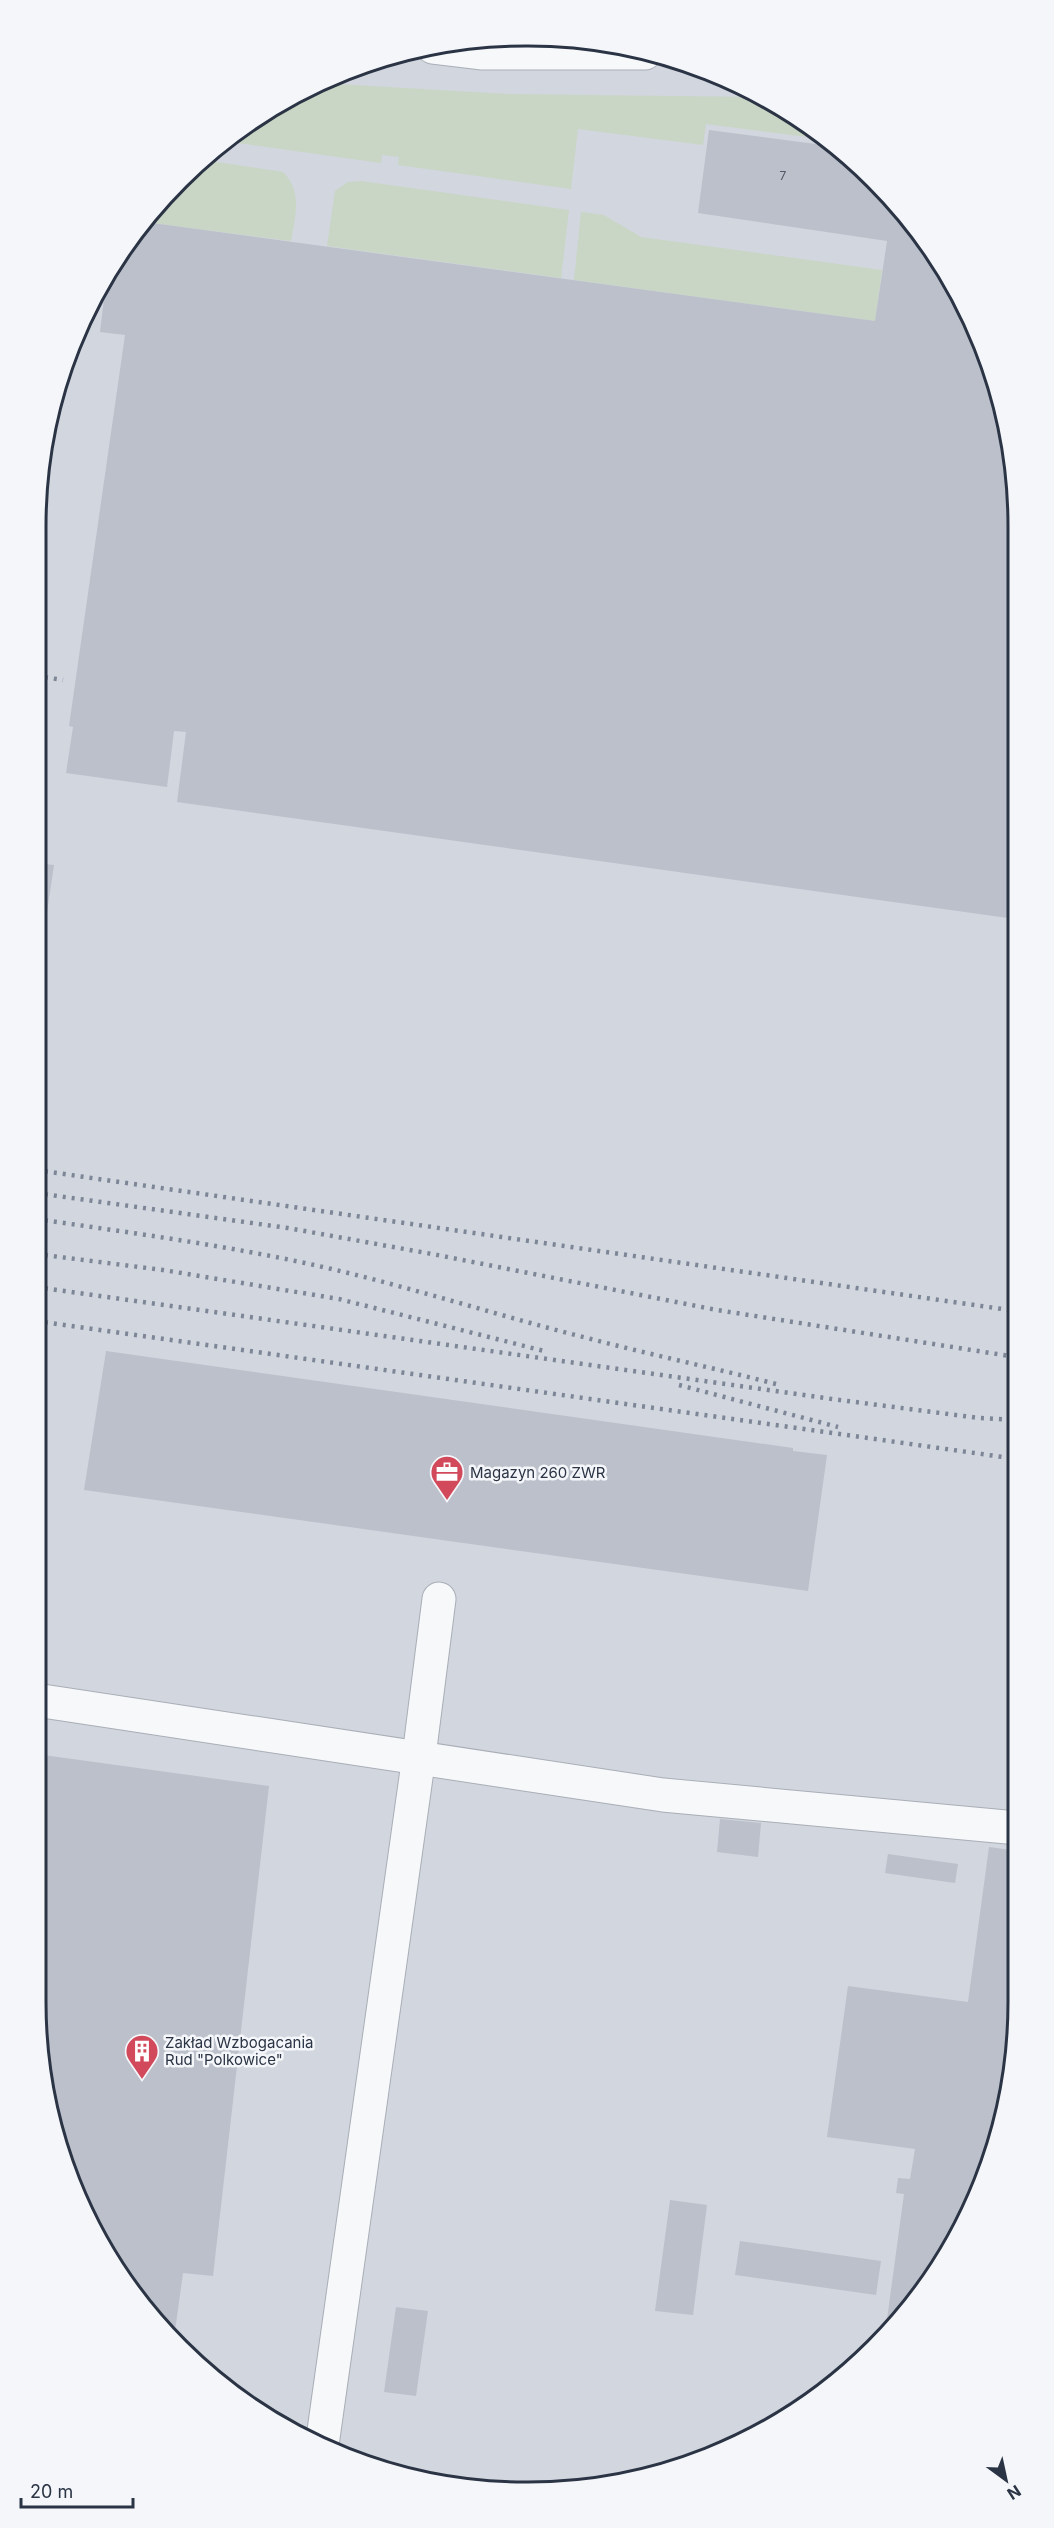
<svg xmlns="http://www.w3.org/2000/svg" width="1054" height="2528" viewBox="0 0 1054 2528" font-family="Inter,sans-serif">
	<style>
		.built { fill: #d2d6de }
		.green { fill: #c9d6c5 }
		.building { fill: #bbc0ca }
		.lines { fill: none; stroke-linecap: round; stroke-linejoin: round }
		.minor-casing { stroke: #a9aeb7; stroke-width: 35 }
		.minor { stroke: #f7f8fa; stroke-width: 33 }
		.rail { stroke: #7d8696; stroke-width: 4.5; stroke-dasharray: 3 6; stroke-linecap: butt }
		.labels { text-anchor: middle; dominant-baseline: central; stroke-width: 5; stroke-linejoin: round; paint-order: stroke }
		.number-label { font-size: 12px; fill: #4f5766 }
		.poi-label { font-size: 15px; fill: #2b3445; stroke: #f4f6f9; text-anchor: start }
		.rim { fill: none; stroke: #2b3445; stroke-width: 3 }
	</style>
	<rect width="100%" height="100%" fill="#e4e7ec"/>
	<path class="built" d="M495 37 591 40 684 62 799 119 896 204 968 310 1014 463 1018 2001 992 2158 916 2300 851 2370 773 2426 623 2482 463 2488 370 2466 282 2426 158 2324 102 2246 62 2159 36 2001V527L62 370 102 282 158 204 228 138 310 87 400 53Z"/>
	<g class="green">
		<path d="M319 83 508 94 756 97 799 119 823 139 706 124 703 145 578 129 571 189 398 165 399 157 382 155 381 163 224 141 310 87Z"/>
		<path d="M204 160 283 172C303 192 295 216 291 241L145 222 158 204Z"/>
		<path d="M361 181 569 210 561 278 327 246 335 191 348 182Z"/>
		<path d="M581 212 604 215 641 237 882 270 875 321 574 280Z"/>
	</g>
	<g class="building">
		<path d="M709 130 831 146 896 204 968 310 1014 463 1015 919 177 802 186 732 174 731 167 787 66 773 73 727 69 726 125 335 100 332 107 274 145 222 875 321 887 241 698 213Z"/>
		<path d="M36 863 54 865 37 979 36 978Z"/>
		<path d="M106 1351 793 1448V1451L827 1455 808 1591 84 1490Z"/>
		<path d="M36 1754 269 1786 213 2276 183 2273 174 2338 158 2324 102 2246 62 2159 36 2001Z"/>
		<path d="M720 1819 761 1823 758 1857 717 1852Z"/>
		<path d="M989 1847 1018 1851V2001L992 2158 916 2300 885 2334 904 2194 896 2193 898 2178 910 2179 915 2149 827 2137 848 1986 968 2002Z"/>
		<path d="M888 1854 958 1864 955 1883 885 1873Z"/>
		<path d="M670 2200 707 2205 693 2315 655 2311Z"/>
		<path d="M740 2241 881 2261 876 2295 735 2275Z"/>
		<path d="M396 2307 428 2311 416 2396 384 2392Z"/>
	</g>
	<g class="lines">
		<defs>
			<g id="minor">
				<path d="M433 47 483 53H645"/>
				<path d="M36 1700 663 1795 1018 1828"/>
				<path d="M322 2445 419 1756 439 1599"/>
			</g>
		</defs>
		<use href="#minor" class="minor-casing"/>
		<use href="#minor" class="minor"/>
		<g class="rail">
			<path d="M36 676 63 680"/>
			<path d="M36 1170 1016 1311"/>
			<path d="M36 1193 288 1228 432 1254 717 1310 1016 1357"/>
			<path d="M36 1219C126 1232 216 1244 305 1263 402 1284 495 1315 591 1339 652 1355 714 1368 776 1384"/>
			<path d="M36 1254 163 1270 339 1299 548 1352"/>
			<path d="M36 1287 832 1399 979 1418 1016 1420"/>
			<path d="M36 1321 1017 1459"/>
			<path d="M679 1385 838 1427"/>
		</g>
	</g>
	<defs>
		<symbol id="office-pin" viewBox="-11 -11 22 30"><path d="M0 17L-7.5 6A9.5 9.5 0 1 1 7.5 6Z" fill="#d1495b" stroke="#f4f6f9"/><path d="M-6-3h4V-5.5h4V-3h4V5H-6ZM-1-4.5V-3h2v-1.5ZM-6 0V1H6V0Z" fill="#fff"/></symbol>
		<symbol id="building-pin" viewBox="-11 -11 22 30"><path d="M0 17L-7.5 6A9.5 9.5 0 1 1 7.5 6Z" fill="#d1495b" stroke="#f4f6f9"/><path d="M-4-6H4V6H1V3H-1V6H-4ZM-2.5-4.3h1.7v1.8h-1.7ZM.8-4.3h1.7v1.8H.8ZM-2.5-1h1.7V.8h-1.7ZM.8-1h1.7V.8H.8Z" fill="#fff"/></symbol>
	</defs>
	<g fill-rule="evenodd">
		<use href="#office-pin" x="428" y="1453" width="38" height="52"/>
		<use href="#building-pin" x="123" y="2032" width="38" height="52"/>
	</g>
	<g class="labels">
		<g class="number-label">
			<text x="783" y="175">7</text>
		</g>
		<g class="poi-label">
			<text x="470" y="1472">Magazyn 260 ZWR</text>
			<text x="165" y="2042">Zakład Wzbogacania<tspan x="165" dy="17">Rud "Polkowice"</tspan></text>
		</g>
	</g>
	<path d="M0 0H1054V2528H0ZM526 46H528A480 480 0 0 1 1008 526V2002A480 480 0 0 1 528 2482H526A480 480 0 0 1 46 2002V526A480 480 0 0 1 526 46Z" fill="#f4f6f9" fill-rule="evenodd"/>
	<path class="rim" d="M526 46H528A480 480 0 0 1 1008 526V2002A480 480 0 0 1 528 2482H526A480 480 0 0 1 46 2002V526A480 480 0 0 1 526 46Z"/>
	<g transform="translate(1006 2480) rotate(147)" stroke="#f4f6f9" stroke-width="4.5" paint-order="stroke">
	<path d="M0-4.5L10 22L0 15L-10 22Z" fill="#2b3445"/>
	<text y="-9" font-size="16" font-weight="bold" text-anchor="middle" fill="#2b3445">N</text>
	</g>
	<path d="M21 2498v9h112v-9" fill="none" stroke="#2b3445" stroke-width="3"/>
	<text x="30" y="2498" font-size="18" fill="#2b3445" stroke="#f4f6f9" stroke-width="4.5" paint-order="stroke">20 m</text>
</svg>
